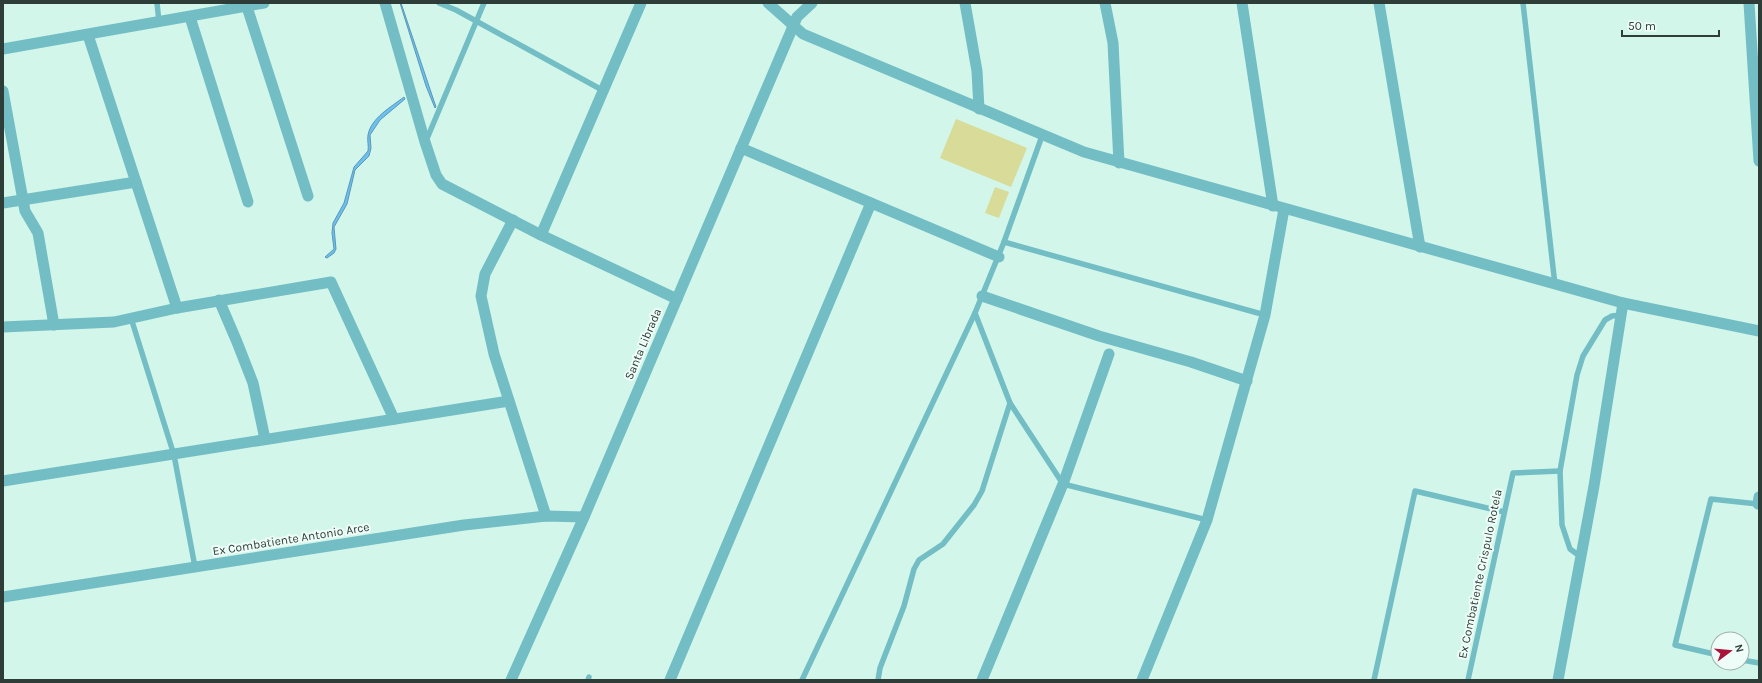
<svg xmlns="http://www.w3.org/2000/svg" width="1762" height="683" viewBox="0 0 1762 683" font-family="Karla,sans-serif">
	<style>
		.green { fill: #d9db99 }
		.water { fill: #6dbfef; stroke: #5a98b8 }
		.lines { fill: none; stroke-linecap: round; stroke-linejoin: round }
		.service { stroke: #73bdc5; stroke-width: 5.5 }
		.minor { stroke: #73bdc5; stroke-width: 11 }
		.labels { text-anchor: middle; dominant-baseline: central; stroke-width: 4; stroke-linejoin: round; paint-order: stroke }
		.street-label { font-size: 12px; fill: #2f3d38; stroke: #effdf8 }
	</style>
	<rect width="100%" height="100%" fill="#d2f6ea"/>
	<g class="green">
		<path d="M956 119 1027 148 1011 187 940 158Z"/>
		<path d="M995 187 1009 192 999 218 985 213Z"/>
	</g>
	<g class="water">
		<path d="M400 3H401L436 107 435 108 426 86Z"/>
		<path d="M404 97 405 99 380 120 370 135 371 148 369 156 355 170 347 204 334 227 336 249 334 253 327 258 325 257 334 249 332 233 333 223 344 203 354 167 368 151C369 146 367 141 368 135 371 118 391 107 404 97Z"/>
	</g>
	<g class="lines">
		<g class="service">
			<path d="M157 3 159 22"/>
			<path d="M439 3 456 10 604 91"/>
			<path d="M1523 3 1555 285"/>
			<path d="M426 141 484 3"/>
			<path d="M1004 242 1265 315"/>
			<path d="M975 313 1010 403 1063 484 1207 520"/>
			<path d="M131 318 174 455 195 567"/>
			<path d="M1581 557 1570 549 1562 525 1560 471 1577 375 1583 356 1605 320 1612 316 1621 315"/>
			<path d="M1718 655 1675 645 1711 499 1758 504"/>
			<path d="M1742 660 1759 663"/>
			<path d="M588 680 589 677"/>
			<path d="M802 680 975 313 1004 242 1042 136"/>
			<path d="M878 680 880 668 904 606 914 569 919 560 943 544 974 505 982 491 1010 403"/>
			<path d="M1374 680 1415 491 1504 512"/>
			<path d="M1468 680 1513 473 1560 471"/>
		</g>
		<g class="minor">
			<path d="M385 3 425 142 436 175 442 184 541 235 677 299"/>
			<path d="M768 3 803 34 1084 152 1623 303 1759 331"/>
			<path d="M965 3 977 71 979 109"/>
			<path d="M1105 3 1113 43 1119 163"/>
			<path d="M1242 3 1273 206"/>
			<path d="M1379 3 1420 247"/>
			<path d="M1749 3 1759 161"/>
			<path d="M247 7 308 196"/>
			<path d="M190 17 248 202"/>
			<path d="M88 35 177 308"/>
			<path d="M3 49 264 3"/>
			<path d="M3 91 25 211 38 233 54 325"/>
			<path d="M741 148 999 257"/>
			<path d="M3 203 136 182"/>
			<path d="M513 220 485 274 481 296 494 354 546 516"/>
			<path d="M541 235 641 3"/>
			<path d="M982 296 1099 336 1191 362 1247 381"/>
			<path d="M219 300 237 342 253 383 265 439"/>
			<path d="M3 327 114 322 177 308 331 282 394 419"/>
			<path d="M3 481 509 401"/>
			<path d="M1758 504 1759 497"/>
			<path d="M3 597 464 525 546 516 584 517"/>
			<path d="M511 680 584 517 797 17 812 3"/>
			<path d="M670 680 871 203"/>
			<path d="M982 680 1063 484 1109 354"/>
			<path d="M1142 680 1207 520 1265 315 1284 209"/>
			<path d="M1558 680 1594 486 1623 303"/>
		</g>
	</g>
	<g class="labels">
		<g class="street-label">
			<text transform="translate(643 344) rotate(-67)">Santa Librada</text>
			<text transform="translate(291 539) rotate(-9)">Ex Combatiente Antonio Arce</text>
			<text transform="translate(1480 574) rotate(-78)">Ex Combatiente Crispulo Rotela</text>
		</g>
	</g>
	<rect width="1762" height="683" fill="none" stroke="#2f3d38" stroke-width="8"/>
	<g transform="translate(1730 651) rotate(74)"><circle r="19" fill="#effdf8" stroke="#a2b0ab"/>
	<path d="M0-3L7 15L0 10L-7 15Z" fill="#aa143a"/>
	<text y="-6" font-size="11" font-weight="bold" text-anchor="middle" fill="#2f3d38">N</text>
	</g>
	<path d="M1622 30v6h97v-6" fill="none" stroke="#2f3d38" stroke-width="2"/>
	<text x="1628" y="30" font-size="12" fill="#2f3d38" stroke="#effdf8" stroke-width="3" paint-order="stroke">50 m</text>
</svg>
